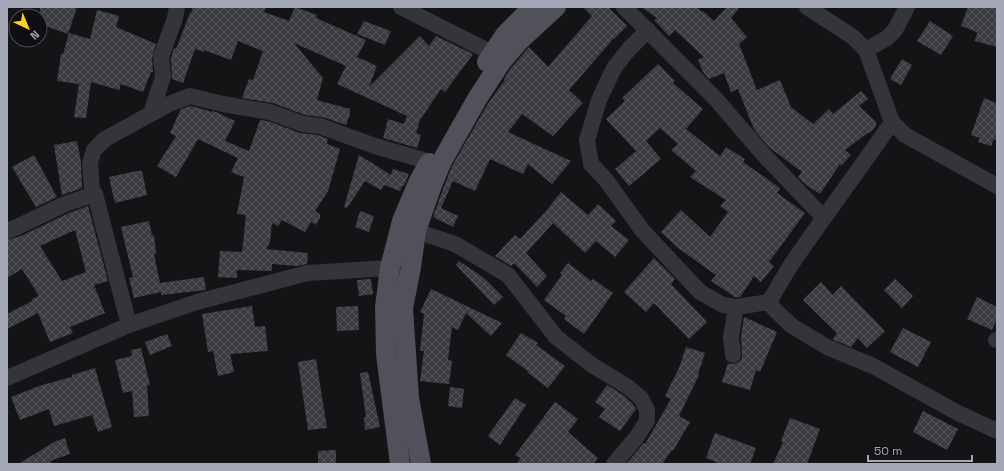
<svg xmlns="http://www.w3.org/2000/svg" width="1004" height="471" viewBox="0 0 1004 471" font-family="'Space Grotesk',sans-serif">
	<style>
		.building { fill: url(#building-cross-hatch); fill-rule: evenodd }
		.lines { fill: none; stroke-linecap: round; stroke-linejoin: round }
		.minor { stroke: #34353b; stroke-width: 16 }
		.major { stroke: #50515a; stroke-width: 20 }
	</style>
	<defs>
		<pattern id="building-cross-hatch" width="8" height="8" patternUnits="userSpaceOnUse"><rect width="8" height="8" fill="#3b3c41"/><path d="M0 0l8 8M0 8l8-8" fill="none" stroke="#54555a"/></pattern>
	</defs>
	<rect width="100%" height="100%" fill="#141416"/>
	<g class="building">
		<path d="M40 7H77L68 34 40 24Z"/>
		<path d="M193 7H266L264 12 289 21 295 7 317 15 316 18 366 40 357 57 377 66 369 87 420 36 429 46 436 36 473 54 445 92 441 89 420 120 416 133 421 135 417 148 383 138 388 119 404 124 407 116 337 84 346 66 294 43 323 78 317 100 350 109V114L346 125 323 117 305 115 273 103 242 98 249 79 253 80 263 51 238 41 231 60 204 50V52L195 49 183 83 172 79 171 58 174 48 176 49 190 13H191Z"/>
		<path d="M583 7H608L627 26 614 39V38L569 90 583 103 553 136 522 114 508 132 571 161 552 184 528 164 523 174 490 159 475 191 453 181 441 208 458 216 453 227 433 217 443 189 452 166 487 105 505 80 504 79 510 69 529 47 548 67 592 16Z"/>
		<path d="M641 7H697L702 12 703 11 714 21 727 7H740L731 18 747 37 739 44 757 90 780 80 791 107 813 124 829 109 833 114 861 91 868 99 859 106 876 122V126L870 133 869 132 845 150 851 155 841 166 840 164 820 194 805 184 798 177 802 172 770 148 757 133 753 127 738 89 731 92 724 73 709 79 703 72 698 60 704 57 675 30 669 36 654 20 657 18Z"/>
		<path d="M968 7H997V47L975 41 977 32 961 26Z"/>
		<path d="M97 10 119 16 116 27 156 44 152 58 153 72H151L143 92 121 84 119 90 91 82 86 118 74 117 79 84 57 81 61 54H63L69 33 90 39Z"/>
		<path d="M364 21 391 31 385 45 357 34Z"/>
		<path d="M930 21 953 36 941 55 917 41Z"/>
		<path d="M902 59 912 65 901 85 890 79Z"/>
		<path d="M658 64 675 81 673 83 703 109 686 129 720 156 726 147 745 159 743 162 780 188 777 193 805 213 769 262 774 266 761 282 754 276 740 297H735L711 281 716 275 678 248 661 232 681 210 710 237 728 212 720 206 726 200 690 177 696 171 671 150 678 144 660 128 646 141 661 159 629 186 615 169 636 151 606 119 625 101 622 98Z"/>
		<path d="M984 98 997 103V140L994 139 991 146 978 142 980 138 971 135Z"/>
		<path d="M191 106 206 110 211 112 212 111 216 112 235 121 225 141 249 151 260 120 268 121 300 133 318 135 328 139 327 144 340 149 328 191 315 211 320 214V218L316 225 311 222 305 232 282 220 278 226 272 223 270 242 266 249 308 253 307 264 297 266 272 264V271L237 270V278L218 277 220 251 242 252 246 215 237 214 244 177 231 172 238 158 198 139 176 177 157 166 176 136 170 133 181 109Z"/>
		<path d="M77 141 81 162 82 188 62 195 54 145Z"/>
		<path d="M34 155 57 197 36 207 12 167Z"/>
		<path d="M359 155 391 175 393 169 409 174 404 186H402L400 191 384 185 381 190 365 181 347 208 344 207Z"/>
		<path d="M137 171H142L147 195 115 203 109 177Z"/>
		<path d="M561 192 588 215 598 204 616 221 611 226 629 240 615 257 596 241 585 253 553 223 526 253 547 276 537 287 514 263 511 266 495 256 515 235 520 239 546 211Z"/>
		<path d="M88 206 108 281 94 285 105 313 70 327 73 333 50 342 38 313 7 329V314L32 301V299L39 296 22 269 7 278V240L21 236 69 213ZM75 230 86 272 62 281 40 246Z"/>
		<path d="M360 211 374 216 369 232 355 227Z"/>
		<path d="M149 221 152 236 154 235 156 253 154 254 160 283 204 277 206 290 161 295V292L134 298 129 278 133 277 121 227Z"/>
		<path d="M654 258 675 279 671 284 707 322 689 339 654 303 646 312 624 292Z"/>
		<path d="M459 261 484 278 503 297 494 305 456 265Z"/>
		<path d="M568 263 591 281 593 279 613 293 584 334 564 319 566 316 544 300 562 275 560 273Z"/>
		<path d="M371 279 373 294 359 296 357 280Z"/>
		<path d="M895 279 913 296 902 308 884 290Z"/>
		<path d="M821 282 833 295 841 286 885 331 867 348 858 338 851 347 834 340 833 339 837 333 803 300Z"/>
		<path d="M431 289 502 323 491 336 466 313 458 330 452 327 448 360 452 361 449 384 420 381 424 351H420L424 314 420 312Z"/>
		<path d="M977 297 997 307V319L992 330 967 319Z"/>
		<path d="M252 306 255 327 265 326 268 351 230 354 234 372 218 376 213 351 208 352 202 314Z"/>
		<path d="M358 306 359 330 337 331 336 307Z"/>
		<path d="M744 317 777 332 760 372 756 370 750 390 722 382 728 363 730 364H734L739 362 742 358V354L741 337Z"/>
		<path d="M903 328 931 342 918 367 890 352Z"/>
		<path d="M521 333 538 343 536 345 565 366 548 388 527 372 528 371 506 355Z"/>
		<path d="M167 334 172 346 150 355 145 342Z"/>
		<path d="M686 347 705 353 698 374 699 375 679 416 690 422 673 451 672 450 662 464H626L644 443 645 444 671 399 665 396 679 368Z"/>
		<path d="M141 348 150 385H147L149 416 134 417 132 391 123 393 115 360 132 356 131 350Z"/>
		<path d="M316 359 327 428 308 430 298 362Z"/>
		<path d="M95 368 112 427 98 432 92 415 54 426 49 409 20 420 11 397 42 385 72 377V375Z"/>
		<path d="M368 372 380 427 365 430 364 417H366L360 373Z"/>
		<path d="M607 385 623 395 633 404 636 409 620 431 599 417 605 409 595 402Z"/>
		<path d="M450 387 464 389 462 408 448 406Z"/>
		<path d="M515 398 526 405 500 445 488 436Z"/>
		<path d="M555 402 578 419 568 432 598 458 593 464H517L520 458 515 455Z"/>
		<path d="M923 411 958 429 947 450 913 432Z"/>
		<path d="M790 418 820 429 807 464H773L783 442 781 441Z"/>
		<path d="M715 433 756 448 750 464H721L706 458Z"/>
		<path d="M65 438 70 454 50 461 52 464H18L56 441Z"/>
		<path d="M336 450V464H318V451Z"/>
	</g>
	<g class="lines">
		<g class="minor">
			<path d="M401 7 492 53"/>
			<path d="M624 7 715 98 763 154 824 218"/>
			<path d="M807 7 853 37 866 50 892 122 905 135 997 186"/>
			<path d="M648 30 629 49 614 68 599 100 587 140 591 164 606 180 642 230 700 292 723 305 736 307 769 302C777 289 784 275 793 262 825 215 860 169 892 122"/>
			<path d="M866 50 887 38 895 30 907 7"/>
			<path d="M151 113 163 77 161 57 175 18 177 7"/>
			<path d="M7 231 17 227 65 204 95 194"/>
			<path d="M416 231 455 244 508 275 556 337 592 365 628 387 641 398 647 410V421L636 438 614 464"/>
			<path d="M769 302 775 310 792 326 827 347 873 366 958 413 997 431"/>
			<path d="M129 325 95 194 92 190 90 163 94 150 105 139 169 104 190 96 223 104 270 112 303 124 320 126 375 146 430 162"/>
			<path d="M996 340H997"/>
			<path d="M733 355 731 337 736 307"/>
			<path d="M7 378 129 325 197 302 308 273 390 268"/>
		</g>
		<g class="major">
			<path d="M487 62 505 35 533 7"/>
			<path d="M400 464 386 354 385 307 390 268 402 221 419 181 429 163"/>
			<path d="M421 464 409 398 403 308 411 267 416 231 432 185 442 161 477 99 501 62 519 41 556 7"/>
		</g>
	</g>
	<rect width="1004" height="471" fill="none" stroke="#a5a8b7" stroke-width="16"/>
	<g transform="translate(28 28) rotate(136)"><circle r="19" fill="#0f0f11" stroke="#4b4c53"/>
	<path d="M0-3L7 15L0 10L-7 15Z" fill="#fbd127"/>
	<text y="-6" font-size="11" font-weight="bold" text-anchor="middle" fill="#a5a8b7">N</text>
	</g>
	<path d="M868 455v6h104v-6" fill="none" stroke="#a5a8b7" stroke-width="2"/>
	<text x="874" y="455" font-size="12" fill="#a5a8b7" stroke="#0f0f11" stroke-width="3" paint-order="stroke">50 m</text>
</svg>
